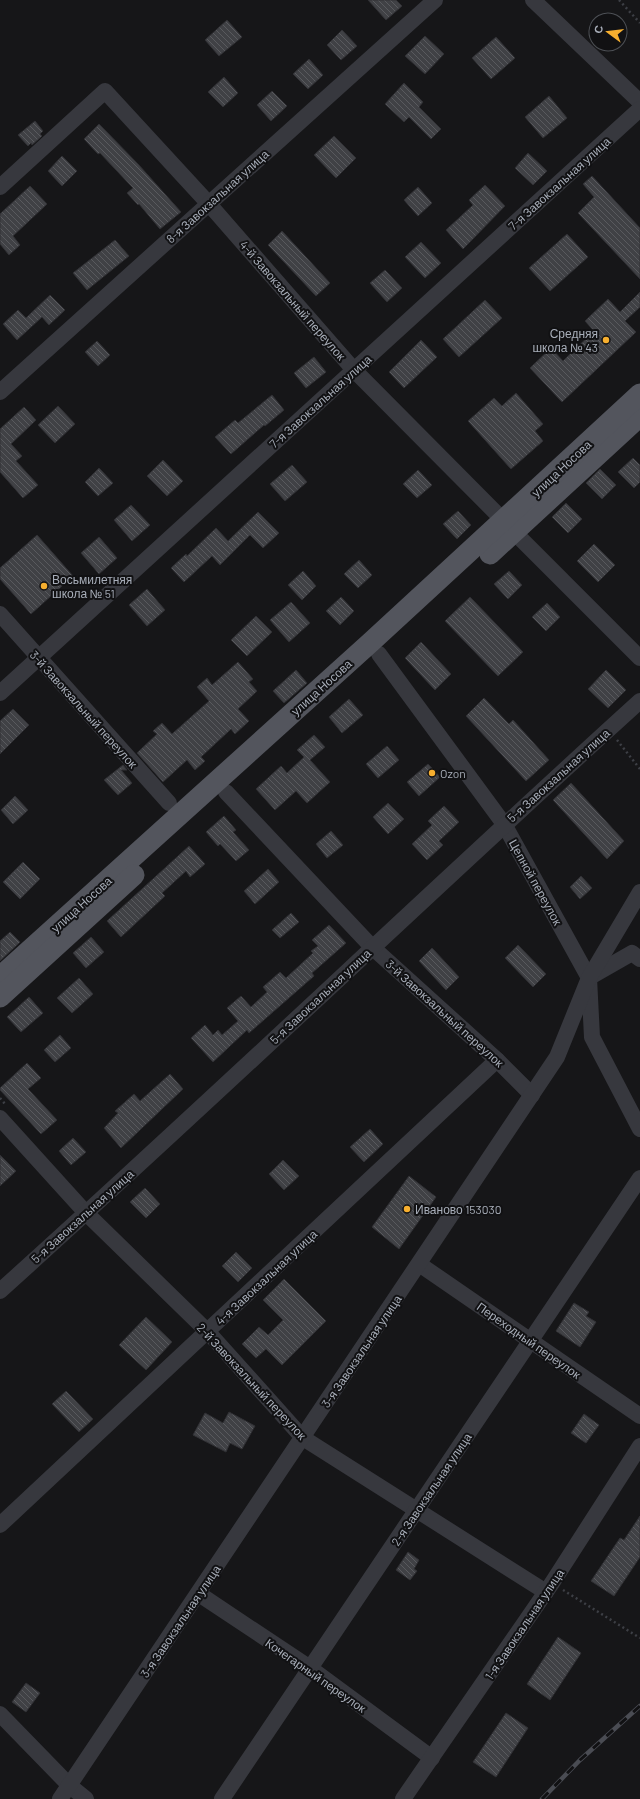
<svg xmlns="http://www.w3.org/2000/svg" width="640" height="1799" viewBox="0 0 640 1799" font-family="Barlow,sans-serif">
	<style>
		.building { fill: url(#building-back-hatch); stroke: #303034 }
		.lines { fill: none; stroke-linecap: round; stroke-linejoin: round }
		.path { stroke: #3d3f45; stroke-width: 2.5; stroke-dasharray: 2 3; stroke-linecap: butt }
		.minor { stroke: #37383e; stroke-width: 16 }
		.major { stroke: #53555d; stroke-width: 21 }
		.rail-casing { stroke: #4a4c53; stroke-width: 4.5 }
		.rail { stroke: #111113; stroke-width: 3; stroke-dasharray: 9; stroke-linecap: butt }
		.poi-dot { fill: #f7af2f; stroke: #111113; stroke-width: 1.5 }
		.labels { text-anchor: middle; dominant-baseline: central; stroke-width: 4; stroke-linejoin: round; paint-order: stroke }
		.street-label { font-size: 12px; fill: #a8aeb9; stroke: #111113 }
		.poi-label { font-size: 12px; fill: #a8aeb9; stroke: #111113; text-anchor: start }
	</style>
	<defs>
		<pattern id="building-back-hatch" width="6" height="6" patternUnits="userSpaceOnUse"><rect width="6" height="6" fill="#404145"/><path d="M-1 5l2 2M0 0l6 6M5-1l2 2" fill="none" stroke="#595a5e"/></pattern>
	</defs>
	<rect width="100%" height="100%" fill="#161618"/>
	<g class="building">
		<path d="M368 0H396L402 6 386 20Z"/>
		<path d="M227 20 242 37 219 56 205 40Z"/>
		<path d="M342 30 357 46 341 60 327 45Z"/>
		<path d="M425 36 444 54 425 74 405 56Z"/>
		<path d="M496 37 515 58 491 79 472 58Z"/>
		<path d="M309 59 323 75 308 89 293 74Z"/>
		<path d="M224 77 238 93 223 107 208 92Z"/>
		<path d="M404 83 423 102 419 107 441 129 431 139 409 117 404 122 385 104Z"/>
		<path d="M272 91 287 106 271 121 257 105Z"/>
		<path d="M549 96 567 118 543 138 525 117Z"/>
		<path d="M35 121 43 131 40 134 42 136 32 145 31 143 28 146 18 135Z"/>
		<path d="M99 124 138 164 181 212 160 229 139 204 138 205 127 193 133 188 100 153 98 154 84 139Z"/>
		<path d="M334 136 356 158 336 178 314 155Z"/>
		<path d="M528 153 547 171 533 185 515 168Z"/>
		<path d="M62 156 77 171 62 186 48 171Z"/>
		<path d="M592 176 640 228V279L578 213 594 197 583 184Z"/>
		<path d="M485 185 505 206 463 249 446 230 473 205 469 200Z"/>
		<path d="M30 186 47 204 13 236 20 245 9 255 0 244V214Z"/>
		<path d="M418 187 432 203 418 216 404 200Z"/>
		<path d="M282 231 330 283 316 296 268 245Z"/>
		<path d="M567 234 588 257 550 291 529 268Z"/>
		<path d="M115 240 129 256 87 290 73 273Z"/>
		<path d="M421 242 441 263 425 278 405 257Z"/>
		<path d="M385 270 402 288 387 302 370 283Z"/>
		<path d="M640 292V307L625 321 636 332 562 402 530 368 551 348 563 361 594 331 585 321 608 299 620 312Z"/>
		<path d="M50 295 65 310 49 325 42 317 17 340 3 324 18 310 26 318Z"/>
		<path d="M485 300 502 318 459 357 443 339Z"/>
		<path d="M421 340 437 357 404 388 389 372Z"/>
		<path d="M97 341 110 355 98 366 85 352Z"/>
		<path d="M314 357 326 372 306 388 294 373Z"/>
		<path d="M516 393 543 424 535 431 543 441 511 469 468 421 494 398 502 406Z"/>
		<path d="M272 395 284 410 265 426 264 425 231 454 215 437 235 420 238 423Z"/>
		<path d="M58 406 75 424 55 443 38 425Z"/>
		<path d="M24 407 36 420 11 444 22 456 16 461 38 485 23 498 0 472V429Z"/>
		<path d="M633 458 640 465V482L634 488 618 472Z"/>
		<path d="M163 460 183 481 167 496 147 476Z"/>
		<path d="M292 465 307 482 285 501 270 484Z"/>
		<path d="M99 468 113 483 98 496 85 482Z"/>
		<path d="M600 469 616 485 602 499 586 483Z"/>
		<path d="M418 470 432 485 417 498 403 484Z"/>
		<path d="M566 503 582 519 568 533 552 517Z"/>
		<path d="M131 505 150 525 132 541 114 520Z"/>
		<path d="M458 511 471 525 457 539 443 524Z"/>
		<path d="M258 512 279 533 263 548 250 535 220 565 212 556 184 582 171 568 186 554 187 556 216 528 228 541Z"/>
		<path d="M37 535 73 576 31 614 0 579V568Z"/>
		<path d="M99 537 117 558 99 574 81 553Z"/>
		<path d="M594 544 615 565 598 582 577 561Z"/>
		<path d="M359 560 372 575 358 588 344 574Z"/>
		<path d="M303 571 316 586 302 600 288 585Z"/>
		<path d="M509 571 522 585 508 599 494 584Z"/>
		<path d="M147 589 165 610 147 626 129 605Z"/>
		<path d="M341 597 354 611 340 625 326 611Z"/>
		<path d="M470 597 523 652 498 676 445 621Z"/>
		<path d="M291 602 310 623 289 642 270 620Z"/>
		<path d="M547 603 560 617 546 631 532 617Z"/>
		<path d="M256 616 272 632 247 656 231 640Z"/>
		<path d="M421 642 451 674 435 690 405 658Z"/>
		<path d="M238 662 253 679 249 682 257 691 238 709 249 721 235 734 231 729 201 757 205 761 195 770 187 760 163 782 137 753 157 734 153 731 162 723 172 734 209 701 197 687 207 678 212 685Z"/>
		<path d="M296 670 307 683 284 703 273 691Z"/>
		<path d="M606 670 626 690 608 708 588 689Z"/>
		<path d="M484 698 509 724 513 720 549 760 526 781 466 716Z"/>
		<path d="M349 699 363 715 342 733 329 717Z"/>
		<path d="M13 709 29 725 0 754V721Z"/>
		<path d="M314 735 325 747 310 760 330 782 307 803 296 791 275 810 256 789 281 766 287 773 304 757 297 750Z"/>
		<path d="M387 746 399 760 378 778 366 764Z"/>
		<path d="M428 764 440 777 419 796 407 782Z"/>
		<path d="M123 765 127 770H121L132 783 118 795 104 780Z"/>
		<path d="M571 783 624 841 607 859 553 800Z"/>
		<path d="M15 796 28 810 13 824 1 810Z"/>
		<path d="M388 803 404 819 388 834 373 817Z"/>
		<path d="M444 806 459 822 439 841 443 845 427 860 412 844 432 825 428 821Z"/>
		<path d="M224 816 236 830 233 832 249 850 236 861 220 844 218 846 206 832Z"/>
		<path d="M331 831 343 845 327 858 316 844Z"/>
		<path d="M189 846 205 864 190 877 186 871 162 893 165 896 121 937 107 921Z"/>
		<path d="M23 862 40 879 20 899 3 882Z"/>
		<path d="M268 869 279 882 255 904 244 891Z"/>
		<path d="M581 876 592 888 580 899 570 887Z"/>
		<path d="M291 913 299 922 280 938 272 930Z"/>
		<path d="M329 925 346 943 312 973 314 976 249 1033 247 1030 213 1062 191 1038 205 1025 213 1035 218 1030 222 1035 238 1021 227 1008 241 996 251 1007 267 992 263 987 280 972 286 978 313 953 311 951 318 946 312 940Z"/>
		<path d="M10 932 20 942 0 961V941Z"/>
		<path d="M91 937 104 952 86 968 73 953Z"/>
		<path d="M518 945 546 974 533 987 505 958Z"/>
		<path d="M432 948 459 977 446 990 419 961Z"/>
		<path d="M79 978 93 994 72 1013 57 998Z"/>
		<path d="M29 997 43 1013 21 1032 7 1017Z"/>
		<path d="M60 1035 71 1048 55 1062 44 1050Z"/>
		<path d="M27 1063 41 1078 28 1089 57 1120 41 1134 0 1090V1088Z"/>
		<path d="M170 1074 183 1089 121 1148 104 1128 118 1113 115 1111 134 1094 140 1101Z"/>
		<path d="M370 1129 383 1144 364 1162 350 1147Z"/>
		<path d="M73 1138 86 1152 71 1165 59 1151Z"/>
		<path d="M0 1155 16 1171 0 1186Z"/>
		<path d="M283 1160 299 1176 284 1190 269 1174Z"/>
		<path d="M409 1176 436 1197 399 1249 372 1227Z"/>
		<path d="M145 1188 160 1204 146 1218 130 1202Z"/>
		<path d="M236 1252 252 1268 238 1282 222 1266Z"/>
		<path d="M284 1279 326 1321 282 1365 266 1349 256 1358 242 1344 259 1327 268 1335 283 1320 263 1300Z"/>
		<path d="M574 1303 589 1312 586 1316 596 1322 580 1347 556 1331Z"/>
		<path d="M146 1317 172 1342 146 1370 119 1345Z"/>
		<path d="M66 1391 93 1419 79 1432 52 1404Z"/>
		<path d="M229 1412 255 1426 242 1449 230 1443 226 1452 193 1435 205 1413 223 1423Z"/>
		<path d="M584 1414 599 1425 586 1443 571 1433Z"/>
		<path d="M640 1516V1557L614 1596 591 1581 620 1538 624 1540Z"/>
		<path d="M408 1552 419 1560 414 1569 417 1571 410 1580 396 1570Z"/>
		<path d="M558 1637 581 1653 550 1700 527 1684Z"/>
		<path d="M26 1683 40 1693 26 1712 12 1702Z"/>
		<path d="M506 1713 528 1728 496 1777 473 1762Z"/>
	</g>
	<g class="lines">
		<g class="path">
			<path d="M619 0 640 23"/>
			<path d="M617 740 640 769"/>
			<path d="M0 1098 5 1104"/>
			<path d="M563 1590 640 1638"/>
		</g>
		<g class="minor">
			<path d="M533 0 640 102"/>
			<path d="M0 187 105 91 209 204 354 370 504 521"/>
			<path d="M0 392 435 0"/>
			<path d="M514 532 640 658"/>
			<path d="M0 614 169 803"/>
			<path d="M379 654 504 824 589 978 592 1037 640 1129"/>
			<path d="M0 693 640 109"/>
			<path d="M226 792 372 947 497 1060 532 1095"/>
			<path d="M590 977 632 953 640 959"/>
			<path d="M0 1118 86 1213 208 1332 303 1438 546 1592"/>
			<path d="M419 1264 640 1416"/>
			<path d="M0 1291C216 1097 425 896 640 701"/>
			<path d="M0 1525 497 1060"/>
			<path d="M199 1594 310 1668 432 1758"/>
			<path d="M0 1714 70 1786 86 1799"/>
			<path d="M60 1799 557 1057 589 978 640 892"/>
			<path d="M222 1799 640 1178"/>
			<path d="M403 1799 552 1583 640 1446"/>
		</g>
		<g class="major">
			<path d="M490 554 640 416"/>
			<path d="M0 977 371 642 640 394"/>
			<path d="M0 997 134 875"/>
		</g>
		<defs>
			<path id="rail" d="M542 1799 580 1760 640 1706"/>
		</defs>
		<use href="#rail" class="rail-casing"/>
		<use href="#rail" class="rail"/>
	</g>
	<g class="poi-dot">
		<circle cx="606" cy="340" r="4"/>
		<circle cx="44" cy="586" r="4"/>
		<circle cx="432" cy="773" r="4"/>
		<circle cx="407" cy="1209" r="4"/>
	</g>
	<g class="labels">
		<g class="street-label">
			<text transform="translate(559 183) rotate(-42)">7-я Завокзальная улица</text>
			<text transform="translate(217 196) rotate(-42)">8-я Завокзальная улица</text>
			<text transform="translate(293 300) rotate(49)">4-й Завокзальный переулок</text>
			<text transform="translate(320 401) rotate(-42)">7-я Завокзальная улица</text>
			<text transform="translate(561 468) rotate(-43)">улица Носова</text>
			<text transform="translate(321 687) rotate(-42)">улица Носова</text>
			<text transform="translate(84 709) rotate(48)">3-й Завокзальный переулок</text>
			<text transform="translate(558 775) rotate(-42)">5-я Завокзальная улица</text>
			<text transform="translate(536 882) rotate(61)">Цепной переулок</text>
			<text transform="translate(81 904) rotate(-42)">улица Носова</text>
			<text transform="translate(320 996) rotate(-43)">5-я Завокзальная улица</text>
			<text transform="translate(445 1013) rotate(42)">3-й Завокзальный переулок</text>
			<text transform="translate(82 1216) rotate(-42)">5-я Завокзальная улица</text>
			<text transform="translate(266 1277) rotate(-43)">4-я Завокзальная улица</text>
			<text transform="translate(529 1340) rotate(35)">Переходный переулок</text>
			<text transform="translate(361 1351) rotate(-56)">3-я Завокзальная улица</text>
			<text transform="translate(252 1381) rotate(47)">2-й Завокзальный переулок</text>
			<text transform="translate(431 1489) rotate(-56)">2-я Завокзальная улица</text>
			<text transform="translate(180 1621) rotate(-56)">3-я Завокзальная улица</text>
			<text transform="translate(524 1624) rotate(-56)">1-я Завокзальная улица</text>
			<text transform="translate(316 1675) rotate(35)">Кочегарный переулок</text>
		</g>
		<g class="poi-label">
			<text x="598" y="333" text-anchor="end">Средняя<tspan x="598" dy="14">школа № 43</tspan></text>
			<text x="52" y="579">Восьмилетняя<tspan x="52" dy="14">школа № 51</tspan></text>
			<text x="440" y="773">Ozon</text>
			<text x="415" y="1209">Иваново 153030</text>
		</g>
	</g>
	<g transform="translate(608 32) rotate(285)"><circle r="19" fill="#111113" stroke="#4d5055"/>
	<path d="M0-3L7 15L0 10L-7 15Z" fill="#f7af2f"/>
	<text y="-6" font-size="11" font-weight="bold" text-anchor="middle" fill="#a8aeb9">С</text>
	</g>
</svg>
